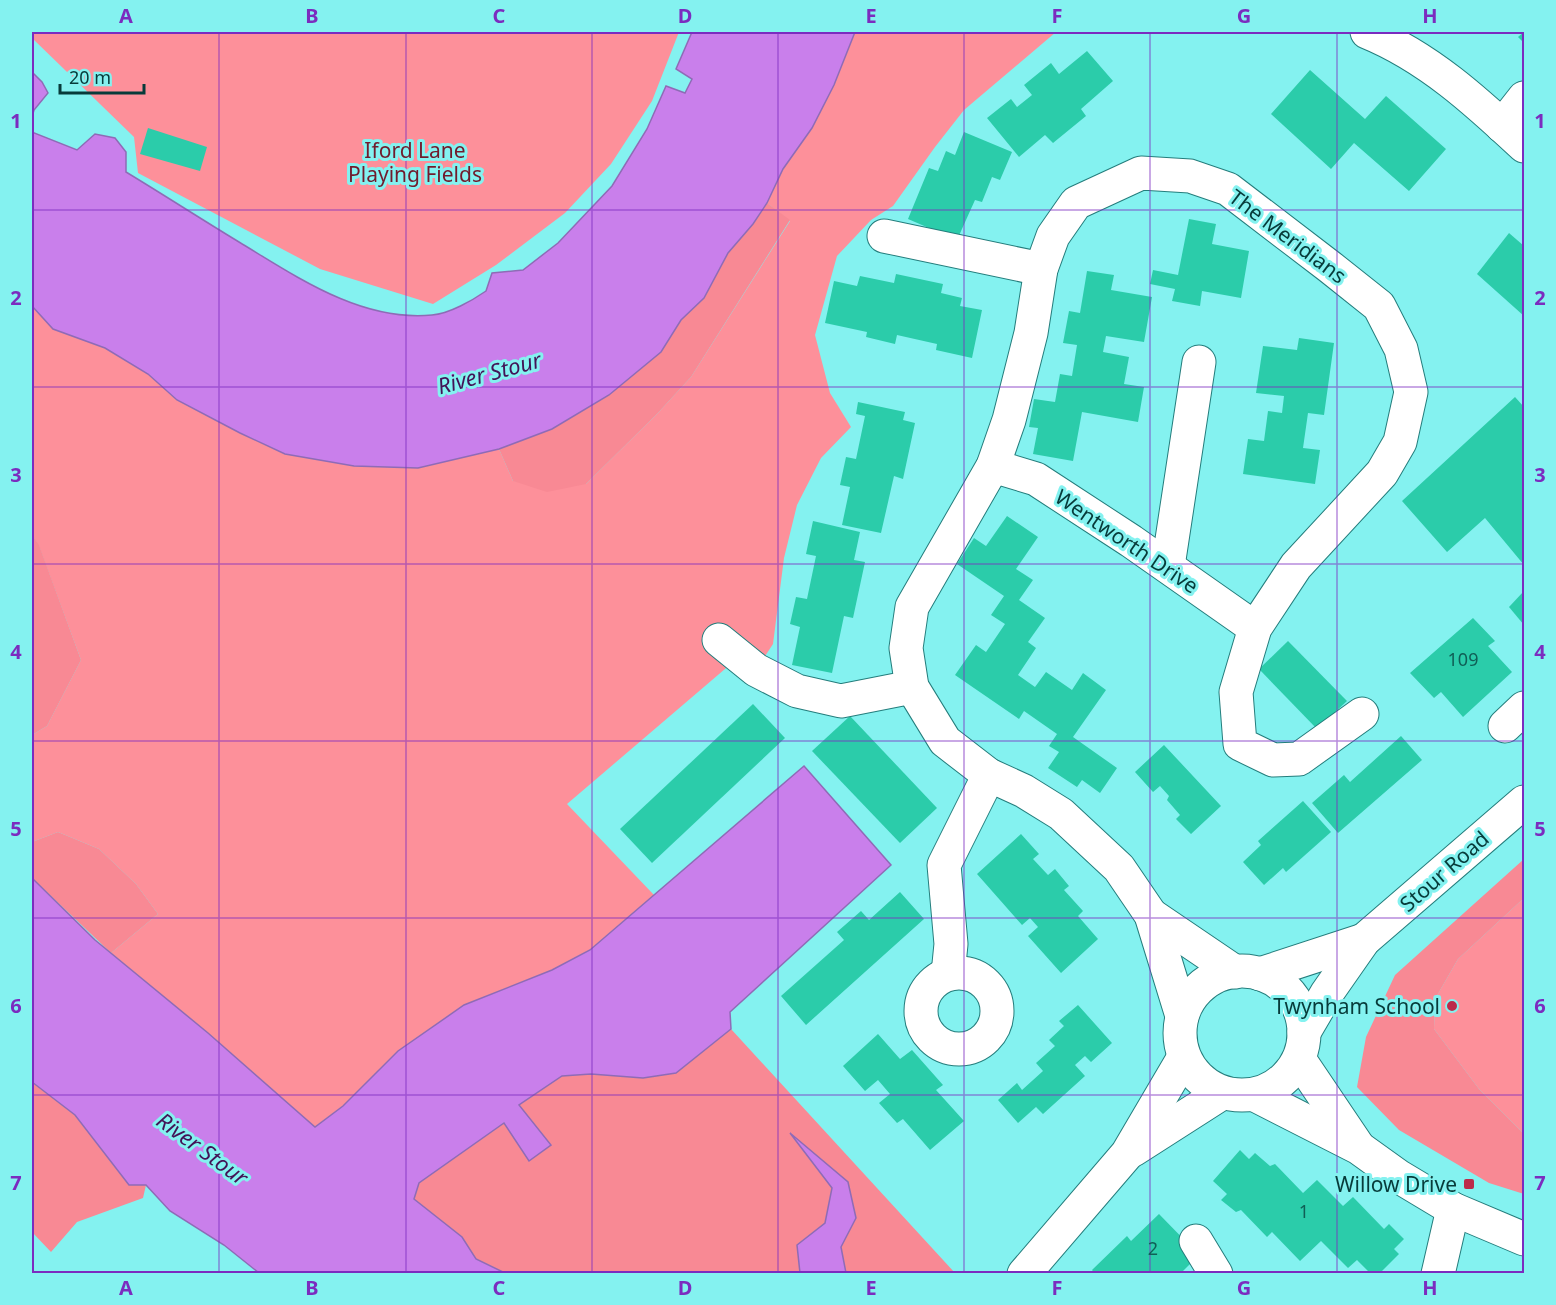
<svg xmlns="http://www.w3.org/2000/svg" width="1556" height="1305" viewBox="0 0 1556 1305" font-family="'Noto Sans',sans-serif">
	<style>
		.green { fill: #fd909a }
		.forest { fill: #f88994 }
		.water { fill: #c97feb; stroke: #8f6bb6; stroke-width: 1.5 }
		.building { fill: #2bccaa }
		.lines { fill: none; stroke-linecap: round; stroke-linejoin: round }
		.minor-casing { stroke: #247d7c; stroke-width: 35 }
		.major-casing { stroke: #247d7c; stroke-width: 35 }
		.minor { stroke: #fff; stroke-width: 33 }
		.major { stroke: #fff; stroke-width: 33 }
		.grid { fill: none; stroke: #7b2cbf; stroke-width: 1.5; stroke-opacity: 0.55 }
		.poi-dot { fill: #bc2b4a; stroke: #84f2f0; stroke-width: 2 }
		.labels { text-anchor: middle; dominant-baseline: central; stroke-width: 6; stroke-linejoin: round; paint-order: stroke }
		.number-label { font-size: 18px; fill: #105f56 }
		.park-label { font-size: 21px; fill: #711b2c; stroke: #84f2f0 }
		.street-label { font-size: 21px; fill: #073b3a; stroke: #84f2f0 }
		.poi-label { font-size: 21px; fill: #073b3a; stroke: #84f2f0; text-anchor: end }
		.water-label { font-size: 22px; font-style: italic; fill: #431356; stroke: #84f2f0 }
		.neatline { fill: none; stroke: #7b2cbf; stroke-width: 2 }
		.grid-label { font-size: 20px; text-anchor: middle; font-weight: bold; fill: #7b2cbf }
	</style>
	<rect width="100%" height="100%" fill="#84f2f0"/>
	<g class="green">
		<path d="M32 32H679L652 101 611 164 565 213 496 265 433 304 320 269 138 173 134 137 32 38Z"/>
		<path d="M855 32H1056L964 110 935 147 893 206 871 220 837 256 815 335 830 393 851 427 821 458 797 505 784 558 773 644 756 670 739 657 567 804 654 895 590 950 552 970 343 1106 315 1127 208 1033 111 953 158 914 136 884 99 849 58 832 32 842V735L47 726 81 660 39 546 32 535V306L54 329 105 348 148 374 177 400 240 433 285 454 354 466 418 468 499 449 513 481 586 484 657 414 691 377 790 221 767 203 783 169 812 128 834 85Z"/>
		<path d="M1524 898V1134L1479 1089 1434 1029 1435 999 1458 959Z"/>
	</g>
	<g class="forest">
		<path d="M767 203 790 220 691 377 657 414 586 484 547 492 513 481 499 449 552 429 609 395 661 352 681 320 704 298 728 253 753 224Z"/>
		<path d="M32 535 39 545 81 660 47 726 32 735Z"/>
		<path d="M58 832 99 849 136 884 158 914 111 953 32 878V842Z"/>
		<path d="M1524 859V898L1458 959 1435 999 1434 1029 1479 1089 1524 1134V1194L1489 1183 1399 1130 1357 1087 1366 1037 1395 975Z"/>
		<path d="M731 1029 955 1273H846L841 1247 856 1218 813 1153 808 1157 832 1188 825 1223 797 1245 800 1273H505L476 1259 462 1237 414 1199 419 1183 504 1123 550 1144 519 1105 562 1076 591 1074 643 1078 676 1073Z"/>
		<path d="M32 1082 75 1115 129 1185H146L143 1198 77 1222 51 1252 32 1232Z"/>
	</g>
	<g class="water">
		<path d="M692 32H855L834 85 812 128 783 169 767 203 753 224 728 253 704 298 681 320 661 352 609 395 552 429 499 449 418 468 354 466 285 454 240 433 177 400 148 374 105 348 53 329 32 306V132L77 150 95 134 115 138 126 152V172C164 195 201 219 239 242 297 277 361 322 432 315 449 314 473 300 486 291L492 273 523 270 558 243 612 186 647 129 666 86 685 93 692 79 676 69Z"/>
		<path d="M32 72 42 82 48 93 34 110 32 117Z"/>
		<path d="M804 766 891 865 730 1012 731 1029 676 1073 643 1078 591 1074 562 1076 519 1105 551 1145 529 1161 504 1123 419 1183 414 1199 462 1237 476 1259 505 1273H259L224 1245 170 1211 146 1185H129L75 1115 32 1082V878L95 940 208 1033 315 1127 343 1106 398 1051 464 1005 552 970 590 950Z"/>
		<path d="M790 1133 848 1182 856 1218 841 1247 846 1273H800L797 1245 825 1223 832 1188Z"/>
	</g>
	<g class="building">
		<path d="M1524 32V43L1518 37Z"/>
		<path d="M1087 51 1113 81 1081 109 1086 116 1053 143 1045 135 1019 157 987 118 1011 99 1017 107 1032 95 1024 85 1051 63 1059 74Z"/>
		<path d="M1310 70 1365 119 1386 96 1446 149 1409 191 1354 143 1331 169 1271 114Z"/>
		<path d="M148 128 207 147 200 171 140 154Z"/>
		<path d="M964 132 1012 152 1000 180 992 177 982 202 975 200 957 240 908 219 929 168 938 171 946 151 955 155Z"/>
		<path d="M1189 219 1216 224 1212 244 1249 251 1241 298 1202 291 1200 306 1172 301 1175 289 1150 284 1153 270 1178 275Z"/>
		<path d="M1509 233 1524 246V316L1477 274Z"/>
		<path d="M1087 271 1114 275 1111 290 1152 297 1144 342 1106 336 1103 352 1129 357 1124 384 1144 387 1138 422 1082 412 1073 461 1033 454 1038 428 1029 427 1034 399 1055 402 1060 374 1072 376 1077 345 1063 343 1069 311 1080 313Z"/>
		<path d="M896 274 943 284 941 293 962 298 960 306 982 310 972 358 936 350 937 344 897 335 895 344 866 337 867 332 825 323 834 281 857 286 860 276 894 283Z"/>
		<path d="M1299 338 1334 343 1324 415 1308 413 1303 448 1320 450 1315 484 1243 474 1248 439 1264 441 1268 411 1282 413 1284 396 1256 393 1263 346 1297 350Z"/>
		<path d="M1515 397 1524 407V565L1485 518 1447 552 1402 501Z"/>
		<path d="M858 402 905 412 903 420 915 423 903 479 894 476 881 533 842 525 850 487 840 485 846 457 856 459 865 416 856 414Z"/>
		<path d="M1007 516 1038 537 1016 569 1033 580 1019 600 1045 618 1028 642 1036 648 1018 675 1035 687 1046 672 1072 690 1083 673 1106 690 1073 737 1117 768 1100 793 1082 780 1077 787 1048 768 1059 752 1049 746 1057 734 1024 711 1019 719 955 675 976 645 986 652 1005 624 991 615 1004 596 957 564 974 538 986 546Z"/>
		<path d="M813 521 860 532 854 560 865 562 853 618 844 616 832 673 792 665 800 627 790 624 796 597 807 599 816 556 806 554Z"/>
		<path d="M1524 591V625L1509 607Z"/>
		<path d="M1473 618 1495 641 1488 646 1512 672 1463 717 1441 692 1434 698 1410 673Z"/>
		<path d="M1288 641 1347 701 1317 729 1259 669Z"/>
		<path d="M753 704 785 738 652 863 620 829Z"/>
		<path d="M850 716 937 808 900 843 812 751Z"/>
		<path d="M1401 736 1422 760 1338 833 1312 803 1344 775 1350 782Z"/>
		<path d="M1164 745 1221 806 1191 834 1176 819 1180 815 1167 800 1169 796 1160 786 1153 792 1135 772Z"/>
		<path d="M1303 801 1331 832 1286 872 1283 868 1264 885 1243 862 1261 845 1258 841Z"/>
		<path d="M1021 834 1039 854 1033 859 1048 875 1055 869 1069 886 1064 890 1083 911 1078 916 1098 939 1061 973 1028 936 1038 927 1030 918 1022 925 977 874Z"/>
		<path d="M900 892 924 919 806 1025 781 996 844 940 837 932 861 911 869 920Z"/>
		<path d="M1078 1005 1112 1043 1091 1062 1085 1056 1075 1065 1085 1076 1043 1114 1036 1107 1018 1123 998 1100 1017 1083 1022 1090 1043 1071 1036 1063 1055 1046 1049 1040 1064 1026 1059 1021Z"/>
		<path d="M878 1034 900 1059 912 1050 943 1085 936 1090 964 1121 930 1150 903 1119 897 1123 879 1103 890 1094 878 1080 865 1091 843 1066Z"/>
		<path d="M1240 1150 1249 1159 1255 1153 1270 1166 1275 1164 1303 1193 1317 1180 1343 1206 1353 1197 1384 1229 1389 1224 1404 1239 1394 1249 1399 1254 1379 1274H1371L1357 1260 1348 1268 1321 1241 1300 1261 1272 1232 1267 1237 1241 1210 1236 1212 1221 1200 1227 1194 1213 1181Z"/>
		<path d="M1159 1214 1199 1255 1180 1274H1095L1092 1270 1127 1236 1131 1241Z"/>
	</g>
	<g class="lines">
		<defs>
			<g id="minor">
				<path d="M1367 32C1428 57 1477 102 1524 146"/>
				<path d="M1502 126 1524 98"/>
				<path d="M884 236 1041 269"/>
				<path d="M993 466 1036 479 1131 541 1255 628"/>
				<path d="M1168 566 1199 362"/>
				<path d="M719 640 756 670 797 691 841 701 912 687"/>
				<path d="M1505 726 1524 708"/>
				<path d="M1151 915 1235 972"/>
				<circle cx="959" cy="1011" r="38"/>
				<path d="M948 974 951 944 944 865 989 775"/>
				<path d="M1182 1016 1151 915 1119 868 1061 814 1024 791 989 775 945 741 912 687 906 648 912 607 993 466 1009 420 1031 333 1041 269 1053 236 1076 203 1141 173 1190 176 1228 189 1330 267 1379 306 1401 349 1411 392 1400 442 1382 473 1296 566 1255 628 1236 692 1240 744 1273 760 1299 759 1362 714"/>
				<path d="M1299 1059 1357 1145"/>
				<path d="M1255 1095 1359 1148 1398 1176 1453 1209 1524 1239"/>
				<path d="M1196 1241 1216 1274"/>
				<path d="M1438 1274 1453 1209"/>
			</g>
			<g id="major">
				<circle cx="1242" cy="1033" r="62"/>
				<path d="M1260 974 1364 940"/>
				<path d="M1304 1032 1327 993 1364 940 1524 802"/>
				<path d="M1133 1150 1222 1093"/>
				<path d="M1024 1274 1127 1154 1184 1057"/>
			</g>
		</defs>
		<use href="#minor" class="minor-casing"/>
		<use href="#major" class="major-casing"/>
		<use href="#minor" class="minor"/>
		<use href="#major" class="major"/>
	</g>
	<path class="grid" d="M219 32V1274M406 32V1274M592 32V1274M778 32V1274M964 32V1274M1150 32V1274M1337 32V1274M32 210H1524M32 387H1524M32 564H1524M32 741H1524M32 918H1524M32 1095H1524"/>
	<g class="poi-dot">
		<circle cx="1452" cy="1006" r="6"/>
		<rect x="1463" y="1178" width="12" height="12" rx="3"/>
	</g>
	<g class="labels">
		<g class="number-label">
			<text x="1463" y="659">109</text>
			<text x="1304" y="1211">1</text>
			<text x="1153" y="1248">2</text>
		</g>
		<g class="park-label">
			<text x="415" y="150">Iford Lane<tspan x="415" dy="24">Playing Fields</tspan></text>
		</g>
		<g class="street-label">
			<text transform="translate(1288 236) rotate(37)">The Meridians</text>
			<text transform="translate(1127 541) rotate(34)">Wentworth Drive</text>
			<text transform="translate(1444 871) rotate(-41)">Stour Road</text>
		</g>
		<g class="poi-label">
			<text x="1440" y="1006">Twynham School</text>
			<text x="1457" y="1184">Willow Drive</text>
		</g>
		<g class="water-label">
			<text transform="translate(489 372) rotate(-15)">River Stour</text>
			<text transform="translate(203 1148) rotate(36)">River Stour</text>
		</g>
	</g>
	<rect width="1556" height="1305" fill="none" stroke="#84f2f0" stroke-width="66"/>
	<path d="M60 84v9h84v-9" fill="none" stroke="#073b3a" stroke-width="3"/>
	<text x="69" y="84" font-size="18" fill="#073b3a" stroke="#84f2f0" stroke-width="4.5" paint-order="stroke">20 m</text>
	<rect x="33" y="33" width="1490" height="1239" class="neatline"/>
	<g class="grid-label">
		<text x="126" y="23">A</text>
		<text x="312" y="23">B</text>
		<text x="499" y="23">C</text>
		<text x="685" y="23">D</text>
		<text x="871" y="23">E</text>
		<text x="1057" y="23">F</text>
		<text x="1244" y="23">G</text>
		<text x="1430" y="23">H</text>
		<text x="16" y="128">1</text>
		<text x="1540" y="128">1</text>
		<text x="16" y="305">2</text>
		<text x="1540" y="305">2</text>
		<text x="16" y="482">3</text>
		<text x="1540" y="482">3</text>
		<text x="16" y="659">4</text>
		<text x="1540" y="659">4</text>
		<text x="16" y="836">5</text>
		<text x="1540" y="836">5</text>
		<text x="16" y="1013">6</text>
		<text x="1540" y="1013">6</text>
		<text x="16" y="1190">7</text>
		<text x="1540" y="1190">7</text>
		<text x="126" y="1295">A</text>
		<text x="312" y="1295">B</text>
		<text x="499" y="1295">C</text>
		<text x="685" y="1295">D</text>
		<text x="871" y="1295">E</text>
		<text x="1057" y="1295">F</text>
		<text x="1244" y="1295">G</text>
		<text x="1430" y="1295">H</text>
	</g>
</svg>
